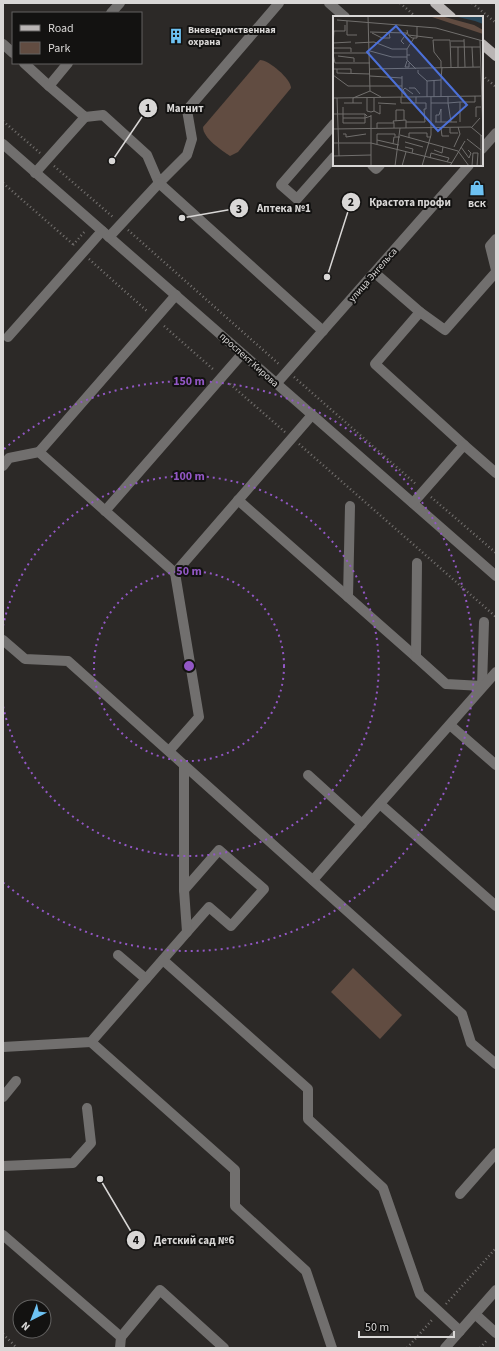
<svg xmlns="http://www.w3.org/2000/svg" width="499" height="1351" viewBox="0 0 499 1351" font-family="'Source Sans 3',sans-serif">
	<style>
		.green { fill: #614c41 }
		.lines { fill: none; stroke-linecap: round; stroke-linejoin: round }
		.path { stroke: #767371; stroke-width: 2.5; stroke-dasharray: 1 3; stroke-linecap: butt }
		.minor { stroke: #716f6e; stroke-width: 10 }
		.major { stroke: #b9b5b4; stroke-width: 10 }
		.ring { fill: none; stroke: #9257c5; stroke-width: 2; stroke-dasharray: 2 4 }
		.labels { text-anchor: middle; dominant-baseline: central; stroke-width: 4; stroke-linejoin: round; paint-order: stroke }
		.poi-label { font-size: 10px; font-weight: bold; fill: #d9d7d6; stroke: #131211; text-anchor: start }
		.street-label { font-size: 10px; fill: #d9d7d6; stroke: #131211 }
		.inset-road { fill: none; stroke: #716f6d; stroke-width: 1 }
		.view { fill: #4c70d8; fill-opacity: 0.15; stroke: #4c70d8; stroke-width: 2 }
		.inset-edge { fill: none; stroke: #d9d7d6; stroke-width: 2 }
		.centre { fill: #9257c5; stroke: #131211; stroke-width: 2 }
		.ring-label { font-size: 12px; text-anchor: middle; font-weight: bold; fill: #9257c5; stroke: #131211; stroke-width: 4; stroke-linejoin: round; paint-order: stroke }
		.leader { fill: none; stroke: #d9d7d6; stroke-width: 1.5 }
		.callout-dot { fill: #d9d7d6; stroke: #131211; stroke-width: 1.5 }
		.mark-label { font-size: 12px; text-anchor: middle; font-weight: bold; fill: #111 }
		.callout-label { font-size: 11px; text-anchor: middle; font-weight: bold; fill: #d9d7d6; stroke: #131211; stroke-width: 4; stroke-linejoin: round; paint-order: stroke }
	</style>
	<rect width="100%" height="100%" fill="#2c2927"/>
	<g class="green">
		<path d="M260 60C269 60 291 79 291 88L238 152 230 156C221 150 203 138 203 127Z"/>
		<path d="M353 968 402 1015 380 1039 331 992Z"/>
	</g>
	<g class="lines">
		<g class="path">
			<path d="M400 3 416 17"/>
			<path d="M472 3 496 23"/>
			<path d="M482 75 496 87"/>
			<path d="M3 121 40 153"/>
			<path d="M54 166 114 218"/>
			<path d="M3 183 75 246"/>
			<path d="M128 230 280 365"/>
			<path d="M73 245 86 230"/>
			<path d="M89 259 148 312"/>
			<path d="M164 326 214 370"/>
			<path d="M294 377 417 485"/>
			<path d="M230 384 285 432"/>
			<path d="M299 444 496 617"/>
			<path d="M431 497 496 553"/>
			<path d="M446 1304 496 1248"/>
			<path d="M3 1334 17 1348"/>
			<path d="M407 1348 432 1320"/>
			<path d="M480 1348 488 1339"/>
		</g>
		<g class="minor">
			<path d="M329 3 345 17"/>
			<path d="M111 13 120 3"/>
			<path d="M3 44 13 53"/>
			<path d="M24 63 49 86"/>
			<path d="M68 63 49 86 85 117 103 115 147 155 159 183 187 155 192 139 187 110 279 3"/>
			<path d="M334 124 281 185 297 199 334 157"/>
			<path d="M3 144 496 576"/>
			<path d="M482 149 496 133"/>
			<path d="M372 165 376 169 380 165"/>
			<path d="M35 173 85 117"/>
			<path d="M109 237 159 183 323 331"/>
			<path d="M496 239 490 246 496 270"/>
			<path d="M375 273 420 312"/>
			<path d="M8 337 102 231"/>
			<path d="M276 384 469 165"/>
			<path d="M464 445 375 364 420 312 445 330 496 272"/>
			<path d="M39 452 176 295"/>
			<path d="M3 466 9 458 39 452 175 573"/>
			<path d="M238 500 348 597"/>
			<path d="M413 503 464 445 496 473"/>
			<path d="M350 506 348 597 416 657"/>
			<path d="M105 511 242 354"/>
			<path d="M417 563 416 657 446 684 482 686 484 622"/>
			<path d="M3 640 25 659 68 661 462 1014 471 1043 496 1064"/>
			<path d="M450 725 496 765"/>
			<path d="M169 751 199 717 175 573 312 415"/>
			<path d="M308 775 362 824 313 880"/>
			<path d="M380 804 496 906"/>
			<path d="M362 824 496 672"/>
			<path d="M184 890 219 850 264 889 231 926 209 907 187 932"/>
			<path d="M118 955 146 979 187 932 184 890V765"/>
			<path d="M163 960 308 1089V1119L383 1188 420 1294 460 1331"/>
			<path d="M91 1042 235 1170V1206L306 1271 332 1348"/>
			<path d="M3 1047 91 1042 146 979"/>
			<path d="M3 1097 16 1081"/>
			<path d="M3 1166 73 1163 91 1143 87 1108"/>
			<path d="M460 1194 496 1153"/>
			<path d="M3 1235 121 1337 120 1348"/>
			<path d="M475 1314 496 1333"/>
			<path d="M121 1337 160 1290 224 1348"/>
			<path d="M445 1348 496 1290"/>
		</g>
		<g class="major">
			<path d="M435 3 451 17"/>
			<path d="M482 44 496 56"/>
		</g>
	</g>
	<g class="ring">
		<circle cx="189" cy="666" r="95"/>
		<path d="M3 626A190 190 0 1 1 3 706"/>
		<path d="M4 449A285 285 0 1 1 4 883"/>
	</g>
	<defs>
		<symbol id="building-bare" viewBox="-9 -9 18 18"><path d="M-4-6H4V6H1V3H-1V6H-4ZM-2.5-4.3h1.7v1.8h-1.7ZM.8-4.3h1.7v1.8H.8ZM-2.5-1h1.7V.8h-1.7ZM.8-1h1.7V.8H.8Z" fill="#6dc2f3" stroke="#131211" stroke-width="2.5" paint-order="stroke"/></symbol>
		<symbol id="shop-bare" viewBox="-9 -9 18 18"><path d="M-5-2.5h2.3a2.7 3.5 0 0 1 5.4 0H5L5.5 6h-11ZM-1.5-2.5h3a1.5 2.3 0 0 0-3 0Z" fill="#6dc2f3" stroke="#131211" stroke-width="2.5" paint-order="stroke"/></symbol>
	</defs>
	<g fill-rule="evenodd">
		<use href="#building-bare" x="165" y="25" width="22" height="22"/>
		<use href="#shop-bare" x="466" y="177" width="22" height="22"/>
	</g>
	<g class="labels">
		<g class="poi-label">
			<text x="188" y="30">Вневедомственная<tspan x="188" dy="12">охрана</tspan></text>
			<text x="477" y="204" text-anchor="middle">ВСК</text>
		</g>
		<g class="street-label">
			<text transform="translate(373 275) rotate(-49)">улица Энгельса</text>
			<text transform="translate(249 360) rotate(42)">проспект Кирова</text>
		</g>
	</g>
	<g transform="translate(333 16)">
		<rect width="150" height="150" fill="#2c2927"/>
		<path d="M96 0H108L141 9 150 14V18Z" fill="#614c41"/>
		<path d="M121 0H150V8L142 5Z" fill="#2a495c"/>
		<path class="inset-road" d="M35 0 37 75M4 4 103 12 150 25M14 5V19H24M74 14 75 19 100 22M0 15H12V9M37 16 74 17M39 17 49 22H57L56 17M75 19 79 22H84V10M131 23 132 51M147 24 150 120M118 25H131M0 27 18 26M22 27 41 26 59 33H74M0 28 1 15M71 28 68 25 74 17M118 31H147M125 31V51M139 31 140 51M0 32H18V36M37 35 59 41H74M0 37H37M0 38 2 47H37M74 39V33L81 22M77 39H74V44L83 53M5 40 21 42V46M74 45 72 51H76V47M108 51V45L101 36 100 24H117L118 51M0 53H18V57M4 53V57L37 58M37 53 147 51M85 54V57L94 65V81M0 59 15 70H69M37 60 69 62M69 60V81M101 64V81M108 64V81M94 65 108 64 109 51M76 72H82L87 78M37 75 48 81M73 78 70 74 72 72 80 78M68 81V87H83V81M0 82 148 80M4 82 6 140M34 82V95L38 96M127 86H142V80M11 87H29M20 87V82L37 75M45 87 63 88M98 87H115V81M10 91V98H32M41 95 47 98V89M38 96 41 95V82M0 98H10V107H32V98L34 100M38 99V113M143 101V91H148M10 102H32L38 100M63 105V94H71V104M73 106H92L91 93H93V87H83M102 106H118M103 106V99H106L108 93V106M124 106H118L115 87 127 86V106M61 107 60 105 73 104V112M139 111 147 102M44 112V107H61V112M108 112 109 120H116M117 112V117H125M0 113 138 111 150 121M38 113V150M10 118H13V121L33 118M67 119 125 135 136 150M148 119V150M76 122V117H94V121H98M134 123 148 134M44 124 66 129M72 126 90 131M0 127H38L119 147M44 128V118H62V120M60 128 61 121H67M72 131 80 133 79 137M121 131 127 118 125 111M128 131 136 142 138 137 135 134M101 134 109 137 110 131M0 140 38 139M97 142 98 137 116 142 114 146M62 150 67 112M69 150 73 136M89 150 98 119V81M117 150 132 125M139 150 140 137H145L144 150"/>
		<path class="view" d="M63 10 134 89 105 115 34 36Z"/>
		<rect width="150" height="150" class="inset-edge"/>
	</g>
	<circle cx="189" cy="666" r="6" class="centre"/>
	<g class="ring-label">
		<text x="189" y="385">150 m</text>
		<text x="189" y="480">100 m</text>
		<text x="189" y="575">50 m</text>
	</g>
	<path class="leader" d="M112 161L148 108M327 277L351 202M182 218L239 208M100 1179L136 1240"/>
	<g class="callout-dot">
		<circle cx="112" cy="161" r="4"/>
		<circle cx="327" cy="277" r="4"/>
		<circle cx="182" cy="218" r="4"/>
		<circle cx="100" cy="1179" r="4"/>
		<circle cx="148" cy="108" r="10"/>
		<circle cx="351" cy="202" r="10"/>
		<circle cx="239" cy="208" r="10"/>
		<circle cx="136" cy="1240" r="10"/>
	</g>
	<g class="mark-label">
		<text x="148" y="112">1</text>
		<text x="351" y="206">2</text>
		<text x="239" y="213">3</text>
		<text x="136" y="1244">4</text>
	</g>
	<g class="callout-label">
		<text x="185" y="112">Магнит</text>
		<text x="410" y="206">Крастота профи</text>
		<text x="284" y="212">Аптека №1</text>
		<text x="194" y="1244">Детский сад №6</text>
	</g>
	<rect width="499" height="1351" fill="none" stroke="#d9d7d6" stroke-width="8"/>
	<rect x="12" y="12" width="130" height="52" fill="#131211" stroke="#626160"/>
	<rect x="20" y="25" width="20" height="6" fill="#b9b5b4" stroke="#626160"/>
	<text x="48" y="32" font-size="12" fill="#d9d7d6">Road</text>
	<rect x="20" y="42" width="20" height="12" fill="#614c41" stroke="#626160"/>
	<text x="48" y="52" font-size="12" fill="#d9d7d6">Park</text>
	<g transform="translate(32 1319) rotate(222)"><circle r="19" fill="#131211" stroke="#626160"/>
	<path d="M0-3L7 15L0 10L-7 15Z" fill="#6dc2f3"/>
	<text y="-6" font-size="11" font-weight="bold" text-anchor="middle" fill="#d9d7d6">N</text>
	</g>
	<path d="M359 1331v6h95v-6" fill="none" stroke="#d9d7d6" stroke-width="2"/>
	<text x="365" y="1331" font-size="12" fill="#d9d7d6" stroke="#131211" stroke-width="3" paint-order="stroke">50 m</text>
</svg>
